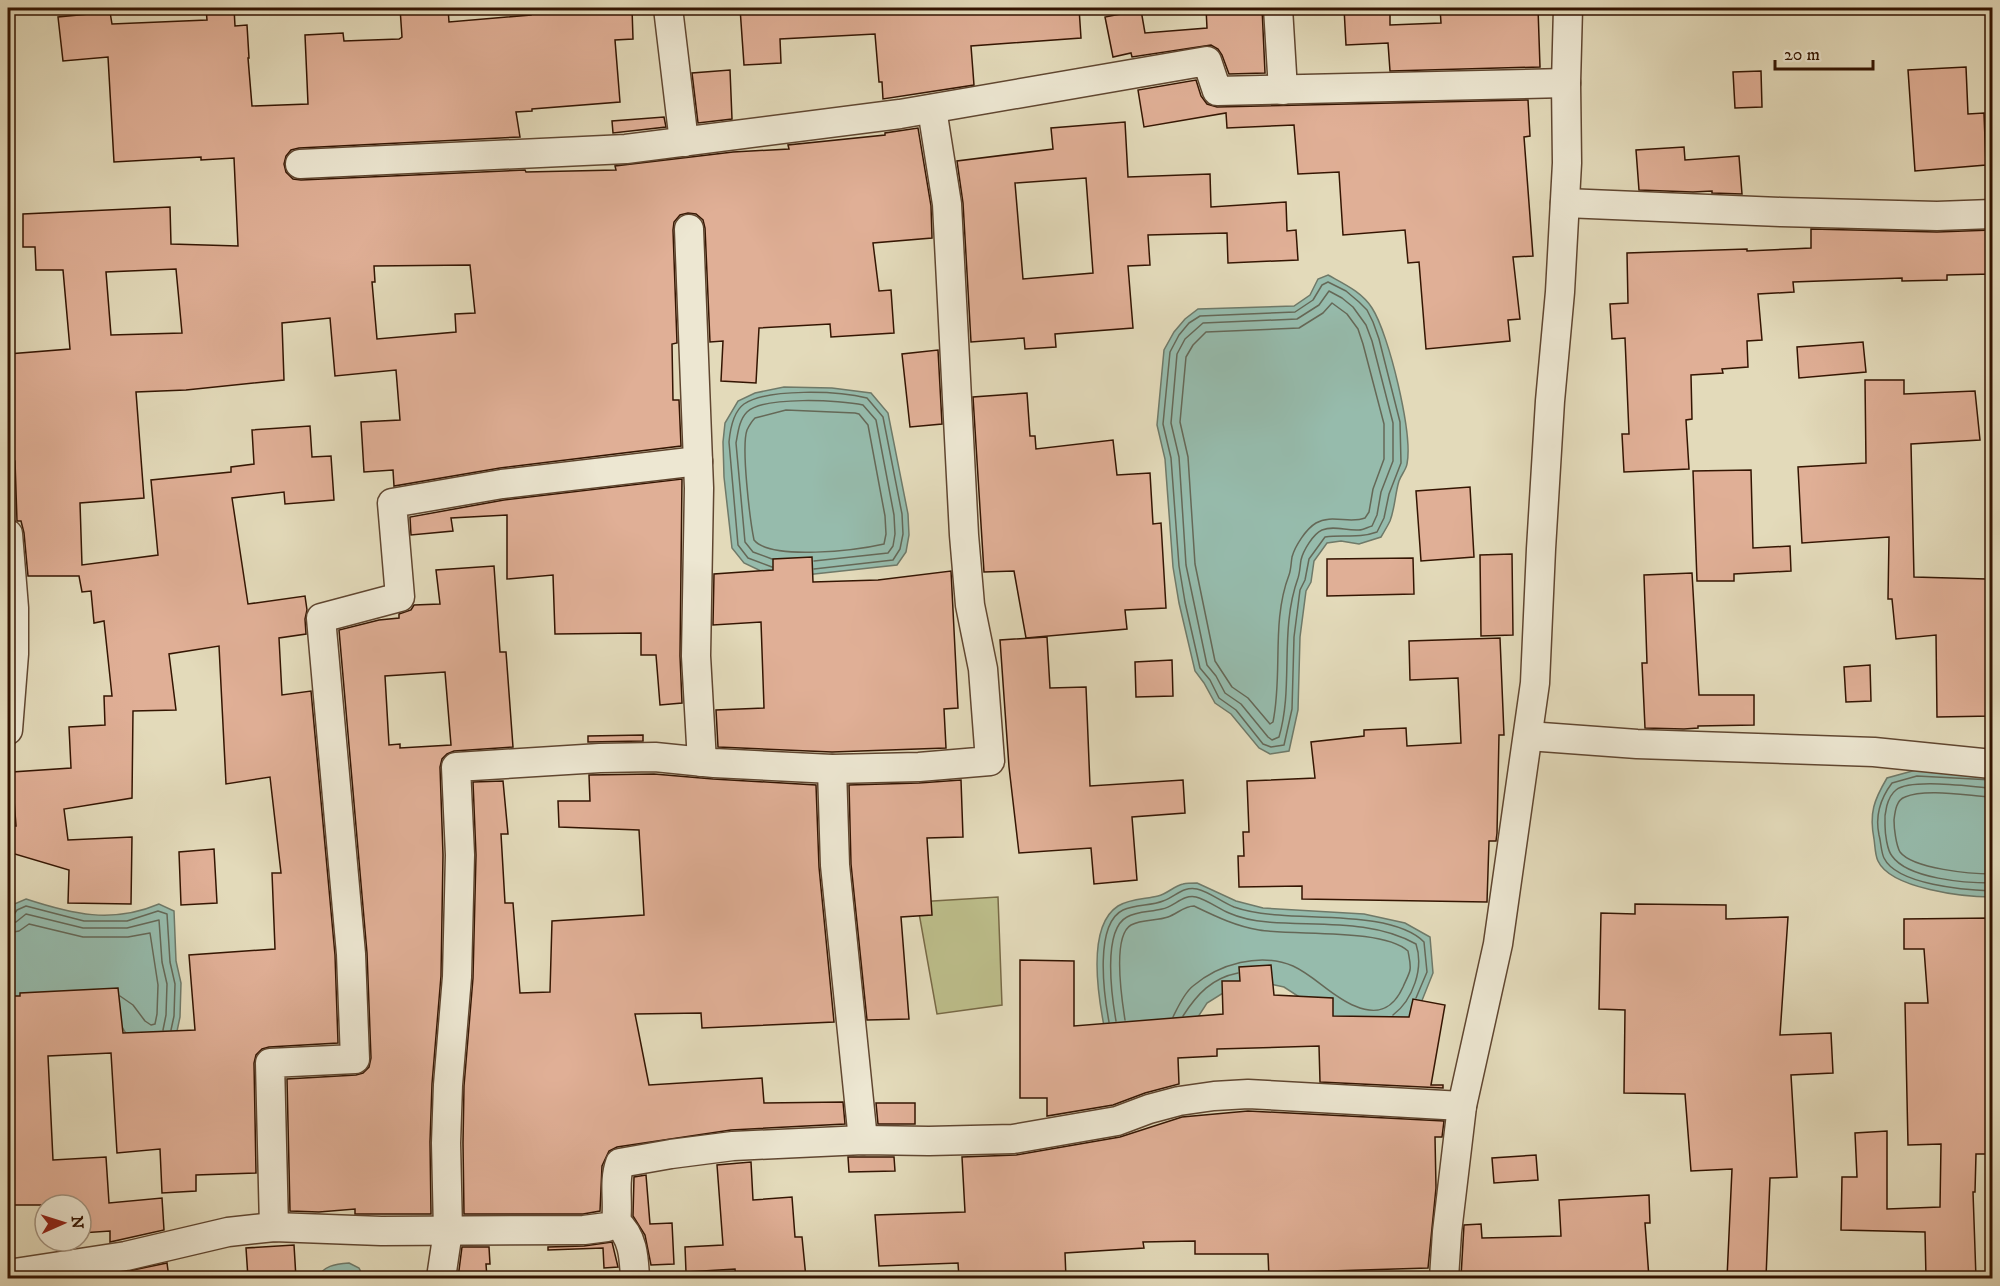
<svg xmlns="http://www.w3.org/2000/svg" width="2000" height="1286" viewBox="0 0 2000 1286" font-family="'IM FELL DW Pica',serif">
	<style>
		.green { fill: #bcbd8a; stroke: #786946; stroke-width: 1.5 }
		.water { fill: #96bbac; stroke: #6f7968; stroke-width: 1.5 }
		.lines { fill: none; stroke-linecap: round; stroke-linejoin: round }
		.shore { stroke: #656857; stroke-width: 1.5 }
		.building { fill: #e0af96; stroke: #341502; stroke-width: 1.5; fill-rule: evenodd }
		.street-casing { stroke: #604630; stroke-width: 31 }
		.street { stroke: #ede7d2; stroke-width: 28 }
	</style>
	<rect width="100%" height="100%" fill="#e3daba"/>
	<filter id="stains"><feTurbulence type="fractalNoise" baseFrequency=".00333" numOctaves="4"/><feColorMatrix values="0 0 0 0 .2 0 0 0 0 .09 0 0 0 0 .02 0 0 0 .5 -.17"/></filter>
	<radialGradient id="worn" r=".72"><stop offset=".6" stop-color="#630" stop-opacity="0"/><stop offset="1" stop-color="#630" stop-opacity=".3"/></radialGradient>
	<path class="green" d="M998 897 1002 1005 937 1014 917 902Z"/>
	<g class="water">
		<path d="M1328 275C1344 284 1362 292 1372 308 1389 334 1413 434 1407 464 1406 470 1401 475 1399 481 1395 494 1395 508 1390 521 1387 527 1384 532 1381 537L1359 544 1341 541 1327 543 1314 561 1311 582 1306 591 1300 637 1298 710 1289 751 1270 754 1259 748 1231 714 1215 703 1204 683 1195 671 1179 603 1173 567 1165 459 1157 425 1164 350 1174 332 1185 319 1198 309 1294 306 1310 295 1318 279Z"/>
		<path d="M784 387 832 388 871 393 888 413 908 514 909 535 906 552 897 565 805 575 763 572 744 563 732 548 724 477 723 442 725 423 738 401 755 393Z"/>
		<path d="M1916 770 1992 774V897C1965 897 1891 889 1878 861 1875 855 1875 845 1874 839 1869 813 1874 800 1887 778Z"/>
		<path d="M1197 883 1236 901 1263 908 1364 914 1405 923 1430 937 1433 973 1421 1003 1410 1019 1330 1017 1284 987 1260 982 1231 988 1207 1003 1196 1020 1104 1026C1098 995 1087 926 1118 906 1129 899 1146 899 1158 896 1167 894 1174 886 1183 884 1187 883 1193 883 1197 883Z"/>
		<path d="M26 899C72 914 112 924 159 904L174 911 176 961 181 983 180 1017 175 1041 129 1038 118 1021 24 1013 8 1006V919L12 905Z"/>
		<path d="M349 1263 359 1268 364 1278H317C323 1266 335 1264 349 1263Z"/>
	</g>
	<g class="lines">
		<g class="shore">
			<path d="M1328 282 1346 291 1359 302 1367 310 1373 322 1379 339 1400 422 1401 463 1389 494 1384 518 1377 532C1357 539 1345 534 1325 537L1309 559 1305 580 1300 590 1294 637 1292 709 1284 745 1271 747 1263 744 1236 710 1219 698 1210 680 1200 668 1185 602 1179 566 1171 458 1163 424 1170 352 1179 335 1189 323 1200 316 1295 312 1313 300 1322 285Z"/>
			<path d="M1329 291 1342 298 1353 307 1366 325 1372 341 1393 423V461L1381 492 1377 515 1372 526C1368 527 1363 530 1359 530 1346 531 1334 525 1322 530 1313 534 1303 551 1301 560 1300 566 1300 572 1298 578 1279 631 1294 686 1279 737L1272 740 1268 737 1241 704 1225 693 1216 676 1207 665 1186 565 1179 457 1171 423 1177 354 1185 339 1203 323 1297 319 1319 305Z"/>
			<path d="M1332 303 1347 314 1358 329 1363 344 1384 424V459L1373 489 1369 512 1365 518C1350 524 1331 514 1316 523 1306 529 1295 546 1292 557 1291 563 1291 570 1289 575 1271 622 1283 674 1273 722L1270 724 1248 698 1232 687 1215 661 1195 564 1188 457 1180 422 1186 357 1193 345 1206 332 1299 328 1323 313Z"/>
			<path d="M786 410 855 413 859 414 868 425 885 516 886 534 884 544C858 550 771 561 754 540 750 520 741 447 747 430 749 426 752 421 755 418Z"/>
			<path d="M772 559 753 552 745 542 736 443C738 433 739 420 747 412 763 396 841 400 863 405L876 420 894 515 895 534 893 546 888 553 814 561"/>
			<path d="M772 567 748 558 738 545 729 442C730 431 733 412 744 404 768 388 839 391 867 398L883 417 902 514 903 534 900 549 893 560 814 569"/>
			<path d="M1992 780 1917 776 1892 783C1880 799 1875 816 1879 835 1881 842 1881 852 1884 858 1897 885 1966 890 1992 891"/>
			<path d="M1992 788C1972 787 1911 778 1896 790 1887 797 1884 814 1885 825 1885 833 1887 850 1892 856 1908 879 1966 883 1992 883"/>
			<path d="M1992 797C1969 796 1926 788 1905 797 1896 800 1895 812 1894 820 1894 828 1896 845 1900 852 1913 869 1972 874 1992 874"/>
			<path d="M8 917 13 916 17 910 26 906 84 921H127L158 911 167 914 170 962 175 984 174 1016 171 1030"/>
			<path d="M8 924 16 922 26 914 83 928H127L159 920 162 962 167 984 166 1015 163 1030"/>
			<path d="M8 933 19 931 29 924 83 937H128L150 933 158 985 157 1014 155 1024 151 1025 145 1021 133 1005 120 996"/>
			<path d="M1183 1016C1197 994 1212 978 1238 973"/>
			<path d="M1125 1020C1122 1001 1112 936 1131 925 1142 919 1157 921 1168 917 1177 914 1184 906 1194 906 1215 916 1235 926 1259 930 1295 936 1382 928 1408 951 1409 957 1411 964 1410 970 1409 975 1405 982 1403 987 1393 1009 1378 1016 1355 1006 1332 997 1315 976 1293 966 1260 952 1219 964 1193 986 1184 993 1178 1007 1173 1017"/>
			<path d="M1116 1021C1112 998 1102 930 1127 917 1137 911 1151 912 1162 909 1174 907 1183 894 1196 897 1207 900 1218 908 1229 913 1240 918 1256 921 1268 922 1316 926 1372 919 1416 944 1424 968 1413 1000 1393 1015"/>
			<path d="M1109 1022C1104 995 1094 924 1123 910 1136 904 1151 906 1163 901 1175 897 1183 886 1197 889 1210 892 1221 902 1234 907 1248 912 1264 914 1279 915 1318 919 1395 913 1424 942L1427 972 1416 998"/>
		</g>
	</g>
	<g class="building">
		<path d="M206 8H234L235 26 247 25 249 58H248L252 106 308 104 305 35 343 33 344 41 399 39 402 37 400 8H448L449 22 531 15V8H632L633 39 615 40 620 102 532 109V111L516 112 520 137 299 148 291 150 286 156 284 164 286 172 293 179 301 180 525 170 526 172 616 170 615 166 733 152 789 149 788 145 885 135V133L918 128 931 206 932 238 873 243 879 291 891 290 894 333 831 337 830 324 759 328 756 383 721 381 723 341 710 342 705 228 703 220 696 214 688 213 680 215 674 222 673 230 677 343 672 344 673 400H679L681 446 500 468 394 486 393 470 364 472 361 422 400 420 396 370 335 376 330 318 282 323 284 380 186 390 136 392 144 498 80 503 82 565 158 555 151 480 231 472V467L254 464 252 430 310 426 312 457 331 456 334 500 285 504 284 492 232 498 248 604 305 596 307 610 305 619 306 634 279 638 282 695 311 691 335 955 338 1043 269 1047 262 1049 256 1055 254 1063 256 1173 196 1175V1191L162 1193 160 1149 117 1153 111 1053 48 1056 53 1160 106 1157 109 1203 162 1198 164 1230 110 1242V1231L81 1233V1205H8V996H20V993L118 988 123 1033 195 1030 189 955 275 949 272 873H281L270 777 226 784 219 646 169 654 176 710 133 711 132 798 64 809 68 840 132 837 131 904 68 903 69 870 8 852V826H16L12 772 71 768 69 727 105 725 104 696H112L104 621 94 623 91 591 82 592 79 576H28L24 533 21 521H17L15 461H10L8 426H11L8 354 70 349 63 270H36L35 247H23V214L170 207 171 244 238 246 234 158 201 160V157L114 162 108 57 63 61 58 17 110 12 112 24 207 20ZM470 265 475 313 455 314 456 332 377 339 372 282H375L374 266ZM176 269 182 333 111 335 106 272Z"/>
		<path d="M740 8H1079L1081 38 971 46 974 85 883 99 882 82H879L875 34 780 39 781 63 744 65Z"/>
		<path d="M1206 8H1262L1265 73 1229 74 1222 55 1218 49 1211 45 1132 57 1131 53 1113 57 1105 17 1141 10 1145 33 1207 28Z"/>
		<path d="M1344 8H1390V25L1441 23 1440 8H1538L1540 67 1390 71 1388 43 1346 45Z"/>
		<path d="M1966 67 1968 114 1984 113 1986 165 1915 171 1908 70Z"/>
		<path d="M730 70 732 119 698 123 692 73Z"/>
		<path d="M1761 71 1762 107 1735 108 1733 72Z"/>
		<path d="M1196 80 1201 96 1207 104 1217 107 1528 100 1530 136 1524 137 1533 256 1513 257 1520 319 1508 320 1510 341 1426 349 1419 262 1408 263 1405 230 1343 235 1339 172 1298 174 1294 125 1227 128 1226 113 1144 127 1138 90Z"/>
		<path d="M664 117 666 127 613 133 612 121Z"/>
		<path d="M1125 122 1128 177 1210 174 1211 207 1286 202 1287 231 1296 230 1298 260 1228 263 1227 233 1148 235 1150 265 1128 266 1133 328 1055 334 1056 347 1025 349 1024 338 971 342 963 203 957 161 1053 149 1051 128ZM1086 178 1093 273 1023 279 1015 183Z"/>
		<path d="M1684 147 1685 160 1739 156 1742 194 1712 193V191L1693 192 1639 190 1636 150Z"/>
		<path d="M1811 229 1937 232 1992 230V274L1947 275V280L1902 281V278L1793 282 1794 292 1758 294 1762 340 1747 341 1748 367 1722 369 1723 373 1691 375 1692 419 1686 420 1689 469 1624 472 1622 434H1629L1625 338 1612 339 1610 304 1628 303 1627 253 1747 249V251L1811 248Z"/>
		<path d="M1863 342 1866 372 1799 378 1797 347Z"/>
		<path d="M938 350 942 424 910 427 902 354Z"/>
		<path d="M1865 380H1904V394L1975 391 1980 440 1911 444 1914 577 1986 579 1988 658H1991L1992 716 1937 717 1936 635 1896 639 1892 599H1888L1889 537 1802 543 1798 467 1866 463Z"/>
		<path d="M1027 393 1030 436H1035L1036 449 1113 440 1117 475 1150 473 1153 524 1161 523 1166 608 1125 610 1127 629 1026 638 1014 571 984 572 973 397Z"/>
		<path d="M1751 470 1753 548 1790 546 1791 571 1734 574V581H1697L1693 471Z"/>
		<path d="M682 479 680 656 682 703 660 705 656 655H641V633L555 634 553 575 507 579V515L451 518 453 531 411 535 410 517 504 500Z"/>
		<path d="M1470 487 1474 557 1421 561 1416 491Z"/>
		<path d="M1512 554 1513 635 1481 636 1480 555Z"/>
		<path d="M812 557 813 582 878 580 951 571 958 708 944 709 946 748 832 752 718 747 716 710 764 708 761 622 713 625 714 574 773 570V559Z"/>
		<path d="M1413 558 1414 594 1327 596V559Z"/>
		<path d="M494 566 500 652H506L513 747 454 751 447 754 442 759 440 767 443 855 441 976 432 1084 430 1142 431 1214H355V1209L319 1212 290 1211 287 1079 356 1075 363 1073 369 1067 371 1058 367 953 339 630 379 620 399 618V614L411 610 414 605 440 604 436 570ZM445 672 451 745 400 748V744L389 745 385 676Z"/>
		<path d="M1692 573 1699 695H1754V725L1698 726V728L1684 729 1645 728 1642 663H1647L1644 575Z"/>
		<path d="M1047 637 1050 688 1086 687 1090 786 1183 780 1185 813 1132 817 1137 880 1094 884 1091 848 1019 853 1009 767 1000 640Z"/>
		<path d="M1500 638 1504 735H1499L1497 833 1496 841H1489L1487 902 1302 899V886L1239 887 1238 856H1244L1243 832H1249L1247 781 1315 778 1311 742 1364 736V730L1406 728 1407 746 1461 743 1458 678 1410 680 1409 641Z"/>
		<path d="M1172 660 1173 696 1136 697 1135 662Z"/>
		<path d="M1870 665 1871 701 1846 702 1844 667Z"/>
		<path d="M643 735V741L588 742V736Z"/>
		<path d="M654 774 713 779 816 785 819 867 834 1022 702 1028 701 1013 635 1014 649 1085 762 1078 764 1103 843 1102 845 1124 731 1130 617 1147 609 1151 602 1166 600 1211 583 1214H464L463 1143 464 1086 473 978 476 855 473 782 503 781 508 834H501L505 903H513L520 993 550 992 552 921 644 915 639 830 559 827 558 801H590L589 775Z"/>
		<path d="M961 780 963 837 927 838 932 915 901 917 909 1019 867 1020 851 864 849 785 919 783Z"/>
		<path d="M214 849 217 903 181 905 179 852Z"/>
		<path d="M1635 904 1726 905V919L1788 917 1780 1035 1831 1033 1833 1073 1791 1075 1797 1177 1770 1178 1766 1278H1727L1732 1169 1691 1171 1685 1094 1624 1093 1625 1010 1599 1009 1601 913 1635 914Z"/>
		<path d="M1992 918V1069H1988L1990 1111H1987L1988 1154H1976L1975 1192H1973L1976 1278H1926L1925 1232 1841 1230 1842 1177H1857L1855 1133 1887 1131V1209L1940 1207 1941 1144 1908 1145 1905 1003H1928L1924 949H1904V919Z"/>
		<path d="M1020 960 1074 961V1026L1223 1014 1222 981H1240L1239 967 1271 965 1274 995 1333 998V1016L1409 1017 1413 999 1445 1005 1431 1085H1443V1088L1320 1082 1319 1046 1217 1049V1056L1178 1058 1179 1084 1145 1093 1113 1105 1047 1116V1098H1020Z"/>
		<path d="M876 1103H915V1124H878Z"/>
		<path d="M1248 1111 1444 1121 1442 1137H1435L1436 1188 1428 1268 1297 1272V1278H1269L1268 1254H1195V1241L1143 1242 1144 1248 1065 1253 1066 1278H959L958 1263 879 1266 875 1215 965 1212 962 1157 1016 1155 1120 1137 1182 1117Z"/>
		<path d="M1536 1155 1538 1180 1494 1183 1492 1158Z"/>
		<path d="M848 1157H894L895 1171 849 1172Z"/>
		<path d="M751 1162 753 1200 792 1197 795 1237H802L806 1278H736L735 1269 686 1272 685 1247 723 1245 717 1165Z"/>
		<path d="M646 1175 650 1224 672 1223 674 1264 651 1265 645 1235 633 1216 634 1177Z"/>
		<path d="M1649 1195 1650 1223H1645L1649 1278 1461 1277 1464 1225 1481 1224 1482 1238 1561 1236 1559 1200Z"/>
		<path d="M612 1242 618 1267 604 1268 603 1248 548 1250V1247L584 1246Z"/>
		<path d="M294 1245 296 1278H248L246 1248Z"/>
		<path d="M462 1247H489L490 1264H486L487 1278H458Z"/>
		<path d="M167 1263 169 1278H109V1275Z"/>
	</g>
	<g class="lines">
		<defs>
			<g id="street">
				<path d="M668 8 684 142"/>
				<path d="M1278 8 1283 90"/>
				<path d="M300 164 626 149 900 114 1207 61 1217 91 1566 83"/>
				<path d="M1565 203 1781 212 1937 216 1992 214"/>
				<path d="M689 229 699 488 696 656 702 762"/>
				<path d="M8 534 14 608V654L8 730"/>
				<path d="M1528 736 1637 744 1874 752 1992 764"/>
				<path d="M863 1140 835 865 832 769 919 767 990 761 983 669 970 605 964 535 947 204 932 109"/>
				<path d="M616 1222C633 1236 634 1257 635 1278"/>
				<path d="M274 1227 270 1063 355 1059 351 954 321 618 400 597 392 503 502 484 698 461"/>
				<path d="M8 1274 126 1256 228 1232 274 1227 381 1231 584 1230 607 1227 616 1222C619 1202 613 1182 620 1163L671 1154 733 1146 863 1140 929 1141 1013 1139 1117 1121 1149 1109 1179 1101 1214 1096 1248 1094 1462 1106"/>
				<path d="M441 1278 448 1231 446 1143 448 1085 457 977 460 855 456 767 600 758 655 757 714 763 832 769"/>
				<path d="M1444 1278 1447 1232 1462 1106 1498 944 1535 683 1541 549 1550 401 1560 292 1567 163 1566 83 1568 8"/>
			</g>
		</defs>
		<use href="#street" class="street-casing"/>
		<use href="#street" class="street"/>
	</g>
	<rect width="2000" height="1286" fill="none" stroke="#e3daba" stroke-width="30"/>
	<rect x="9" y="9" width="1982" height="1268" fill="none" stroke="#341502" stroke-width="3"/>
	<rect x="15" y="15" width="1970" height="1256" fill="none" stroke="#341502" stroke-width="1.5"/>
	<g transform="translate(63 1223) rotate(87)"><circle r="28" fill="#ede7d2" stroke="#a3937f" stroke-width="1.5"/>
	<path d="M0-4.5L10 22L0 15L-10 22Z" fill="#8f2418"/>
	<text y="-9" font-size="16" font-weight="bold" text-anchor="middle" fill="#341502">N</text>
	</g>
	<path d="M1775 60v9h98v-9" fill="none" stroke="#341502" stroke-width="3"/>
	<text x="1784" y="60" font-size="18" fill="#341502" stroke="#ede7d2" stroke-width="4.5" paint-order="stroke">20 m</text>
	<rect width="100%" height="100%" filter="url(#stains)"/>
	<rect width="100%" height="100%" fill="url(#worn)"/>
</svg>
